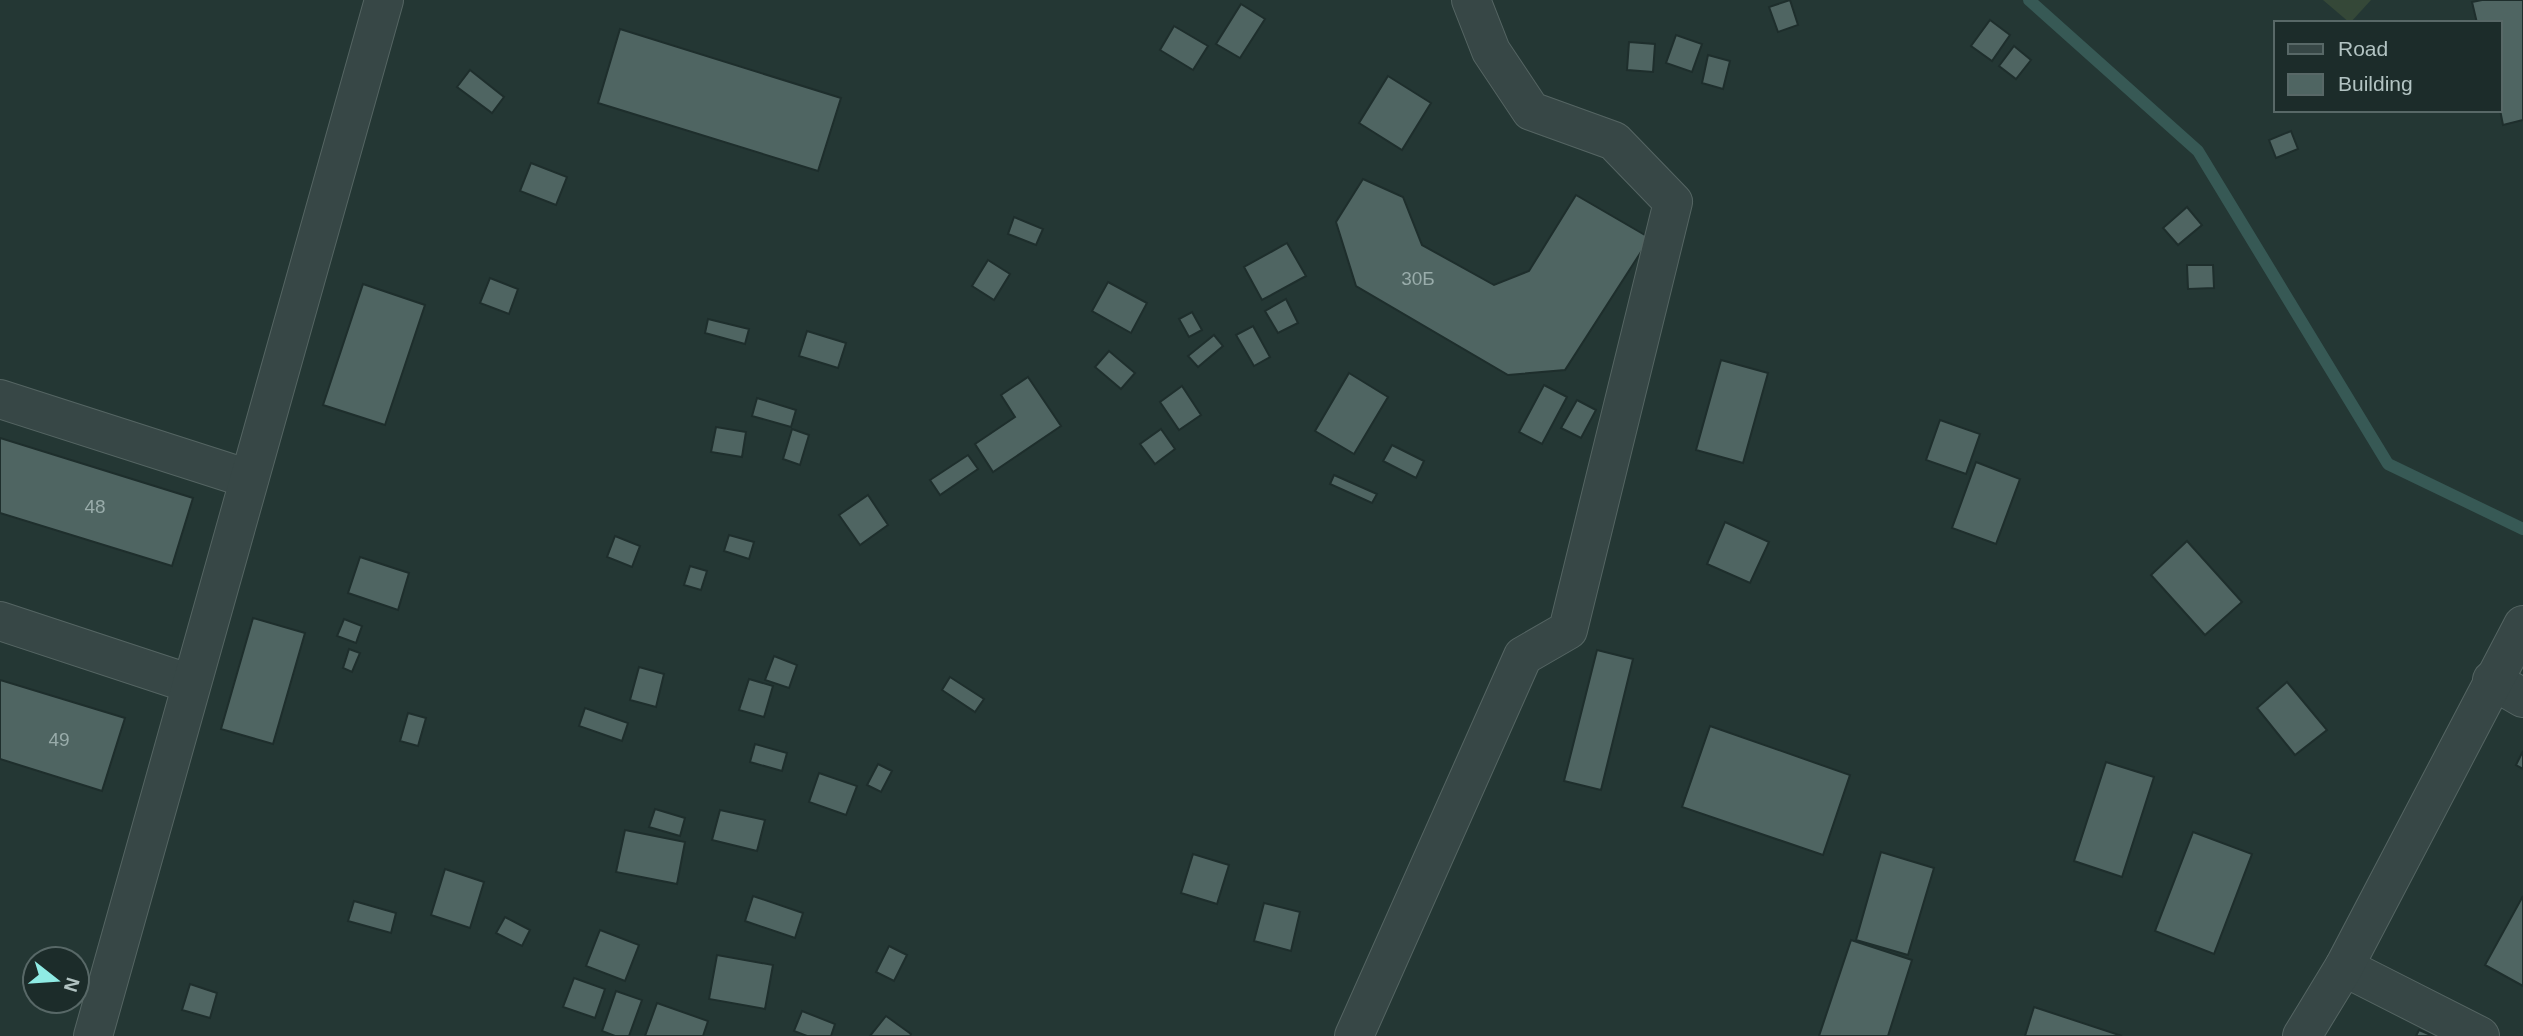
<svg xmlns="http://www.w3.org/2000/svg" width="2523" height="1036" viewBox="0 0 2523 1036" font-family="Helvetica,sans-serif">
	<style>
		.green { fill: #354838 }
		.lines { fill: none; stroke-linecap: round; stroke-linejoin: round }
		.stream { stroke: #375955; stroke-width: 12 }
		.building { fill: #4f6562; stroke: #1e2e2c; stroke-width: 2 }
		.minor-casing { stroke: #556563; stroke-width: 40 }
		.minor { stroke: #374746; stroke-width: 38 }
		.labels { text-anchor: middle; dominant-baseline: central; stroke-width: 5; stroke-linejoin: round; paint-order: stroke }
		.number-label { font-size: 19px; fill: #99acaa }
	</style>
	<rect width="100%" height="100%" fill="#243734"/>
	<path class="green" d="M2323 0H2371L2350 23Z"/>
	<g class="lines">
		<path class="stream" d="M2029 0 2198 151 2388 464 2523 529"/>
	</g>
	<g class="building">
		<path d="M1790 0 1798 25 1778 32 1769 7Z"/>
		<path d="M2482 0H2523V120L2503 125 2500 110V23H2477L2472 2Z"/>
		<path d="M1241 4 1265 19 1240 58 1216 44Z"/>
		<path d="M1990 20 2010 35 1992 61 1971 46Z"/>
		<path d="M1174 26 1208 46 1193 70 1160 50Z"/>
		<path d="M620 29 841 98 818 171 598 103Z"/>
		<path d="M1676 35 1702 44 1692 72 1666 63Z"/>
		<path d="M1629 42 1655 44 1653 72 1627 70Z"/>
		<path d="M2014 46 2031 60 2016 79 1999 66Z"/>
		<path d="M1708 55 1730 61 1723 89 1702 83Z"/>
		<path d="M470 70 504 97 492 113 457 87Z"/>
		<path d="M1388 76 1431 103 1402 150 1359 123Z"/>
		<path d="M2291 131 2298 149 2276 158 2269 140Z"/>
		<path d="M531 163 567 177 556 205 520 191Z"/>
		<path d="M1363 179 1403 197 1422 245 1494 285 1529 271 1576 195 1650 238 1565 370 1508 375 1356 286 1336 222Z"/>
		<path d="M2187 207 2202 225 2178 245 2163 228Z"/>
		<path d="M1014 217 1043 229 1036 245 1008 234Z"/>
		<path d="M1287 243 1306 276 1262 300 1244 267Z"/>
		<path d="M988 260 1010 274 994 300 972 286Z"/>
		<path d="M2187 265H2213L2214 288 2188 289Z"/>
		<path d="M490 278 518 289 509 314 480 303Z"/>
		<path d="M1108 282 1147 303 1131 333 1092 311Z"/>
		<path d="M363 284 425 305 385 425 323 405Z"/>
		<path d="M1286 299 1298 323 1278 333 1265 311Z"/>
		<path d="M1192 312 1202 330 1189 337 1179 319Z"/>
		<path d="M708 319 749 329 745 344 705 333Z"/>
		<path d="M1253 326 1270 357 1254 366 1236 335Z"/>
		<path d="M807 331 846 343 838 368 799 356Z"/>
		<path d="M1214 335 1223 346 1198 367 1188 356Z"/>
		<path d="M1109 351 1135 373 1121 389 1095 367Z"/>
		<path d="M1721 360 1768 373 1743 463 1696 450Z"/>
		<path d="M1349 373 1388 397 1354 454 1315 431Z"/>
		<path d="M1028 377 1061 426 993 472 975 444 1015 417 1001 395Z"/>
		<path d="M1544 385 1567 397 1542 444 1519 432Z"/>
		<path d="M1182 386 1201 415 1179 430 1160 402Z"/>
		<path d="M757 398 796 410 791 427 752 416Z"/>
		<path d="M1577 400 1596 410 1581 438 1561 428Z"/>
		<path d="M1940 420 1980 434 1966 474 1926 460Z"/>
		<path d="M716 427 746 432 742 457 711 452Z"/>
		<path d="M792 429 809 435 800 465 783 459Z"/>
		<path d="M1161 429 1175 449 1155 464 1140 444Z"/>
		<path d="M0 438 193 498 172 566 0 513Z"/>
		<path d="M1392 445 1424 461 1416 478 1383 461Z"/>
		<path d="M968 455 978 469 940 495 930 480Z"/>
		<path d="M1976 462 2020 479 1996 544 1952 528Z"/>
		<path d="M1334 475 1377 494 1372 503 1330 484Z"/>
		<path d="M868 495 888 525 860 545 839 515Z"/>
		<path d="M1725 522 1769 542 1750 583 1707 564Z"/>
		<path d="M729 535 754 542 749 559 724 551Z"/>
		<path d="M615 536 640 546 632 567 607 557Z"/>
		<path d="M2187 541 2242 602 2205 635 2151 575Z"/>
		<path d="M360 557 409 573 398 610 348 593Z"/>
		<path d="M690 566 707 571 701 590 684 585Z"/>
		<path d="M253 618 305 633 273 744 221 729Z"/>
		<path d="M344 619 362 626 356 643 337 636Z"/>
		<path d="M349 649 360 653 352 672 343 668Z"/>
		<path d="M1597 650 1633 659 1601 790 1564 781Z"/>
		<path d="M774 656 797 665 789 688 765 680Z"/>
		<path d="M639 667 664 674 656 707 630 700Z"/>
		<path d="M950 677 984 699 975 712 942 690Z"/>
		<path d="M749 679 773 686 764 717 739 710Z"/>
		<path d="M0 680 125 718 102 791 0 759Z"/>
		<path d="M2287 682 2327 730 2295 755 2257 708Z"/>
		<path d="M585 708 628 723 622 741 579 726Z"/>
		<path d="M408 713 426 718 418 746 400 741Z"/>
		<path d="M1710 726 1850 775 1823 855 1682 807Z"/>
		<path d="M755 744 787 753 782 771 750 762Z"/>
		<path d="M2523 751V769L2516 765Z"/>
		<path d="M2106 762 2154 777 2122 877 2074 861Z"/>
		<path d="M878 764 892 771 881 792 867 785Z"/>
		<path d="M819 773 857 786 846 815 809 802Z"/>
		<path d="M655 809 685 818 680 836 649 827Z"/>
		<path d="M720 810 765 820 757 851 712 840Z"/>
		<path d="M625 830 685 842 677 884 616 872Z"/>
		<path d="M2193 832 2252 854 2214 954 2155 931Z"/>
		<path d="M1881 852 1934 868 1908 955 1856 940Z"/>
		<path d="M1193 854 1229 865 1217 904 1181 893Z"/>
		<path d="M445 869 484 882 470 928 431 915Z"/>
		<path d="M753 896 803 913 795 938 745 921Z"/>
		<path d="M2523 896V986L2485 965Z"/>
		<path d="M354 901 396 913 391 933 348 921Z"/>
		<path d="M1264 903 1300 912 1291 951 1254 941Z"/>
		<path d="M505 917 530 930 522 946 496 933Z"/>
		<path d="M600 930 639 945 625 981 586 966Z"/>
		<path d="M1851 940 1912 960 1888 1036H1819Z"/>
		<path d="M889 946 907 955 894 981 876 972Z"/>
		<path d="M717 955 773 965 765 1009 709 999Z"/>
		<path d="M574 978 605 989 595 1018 563 1007Z"/>
		<path d="M190 984 217 993 210 1018 182 1010Z"/>
		<path d="M616 991 642 1000 629 1036H615L602 1031Z"/>
		<path d="M657 1003 708 1021 703 1036H645Z"/>
		<path d="M2034 1007 2122 1036H2025Z"/>
		<path d="M802 1011 835 1024 831 1036H807L794 1031Z"/>
		<path d="M886 1016 911 1034 910 1036H870Z"/>
		<path d="M2419 1030 2433 1036H2416Z"/>
	</g>
	<g class="lines">
		<defs>
			<g id="minor">
				<path d="M0 399 249 479"/>
				<path d="M0 621 191 684"/>
				<path d="M2492 680 2523 698"/>
				<path d="M2344 967 2480 1036"/>
				<path d="M93 1036 384 0"/>
				<path d="M1354 1036 1523 656 1568 630 1673 202 1614 141 1531 111 1491 51 1471 0"/>
				<path d="M2302 1036 2344 967 2523 625"/>
			</g>
		</defs>
		<use href="#minor" class="minor-casing"/>
		<use href="#minor" class="minor"/>
	</g>
	<g class="labels">
		<g class="number-label">
			<text x="1418" y="278">30Б</text>
			<text x="95" y="506">48</text>
			<text x="59" y="739">49</text>
		</g>
	</g>
	<rect x="2274" y="21" width="228" height="91" fill="#1c2c2a" stroke="#586867" stroke-width="2"/>
	<rect x="2288" y="44" width="35" height="10" fill="#374746" stroke="#586867" stroke-width="2"/>
	<text x="2338" y="56" font-size="21" fill="#b2c3c2">Road</text>
	<rect x="2288" y="74" width="35" height="21" fill="#4f6562" stroke="#586867" stroke-width="2"/>
	<text x="2338" y="91" font-size="21" fill="#b2c3c2">Building</text>
	<g transform="translate(56 980) rotate(107)"><circle r="33" fill="#1c2c2a" stroke="#586867" stroke-width="2"/>
	<path d="M0-5L12 26L0 18L-12 26Z" fill="#8febe4"/>
	<text y="-10" font-size="19" font-weight="bold" text-anchor="middle" fill="#b2c3c2">N</text>
	</g>
</svg>
